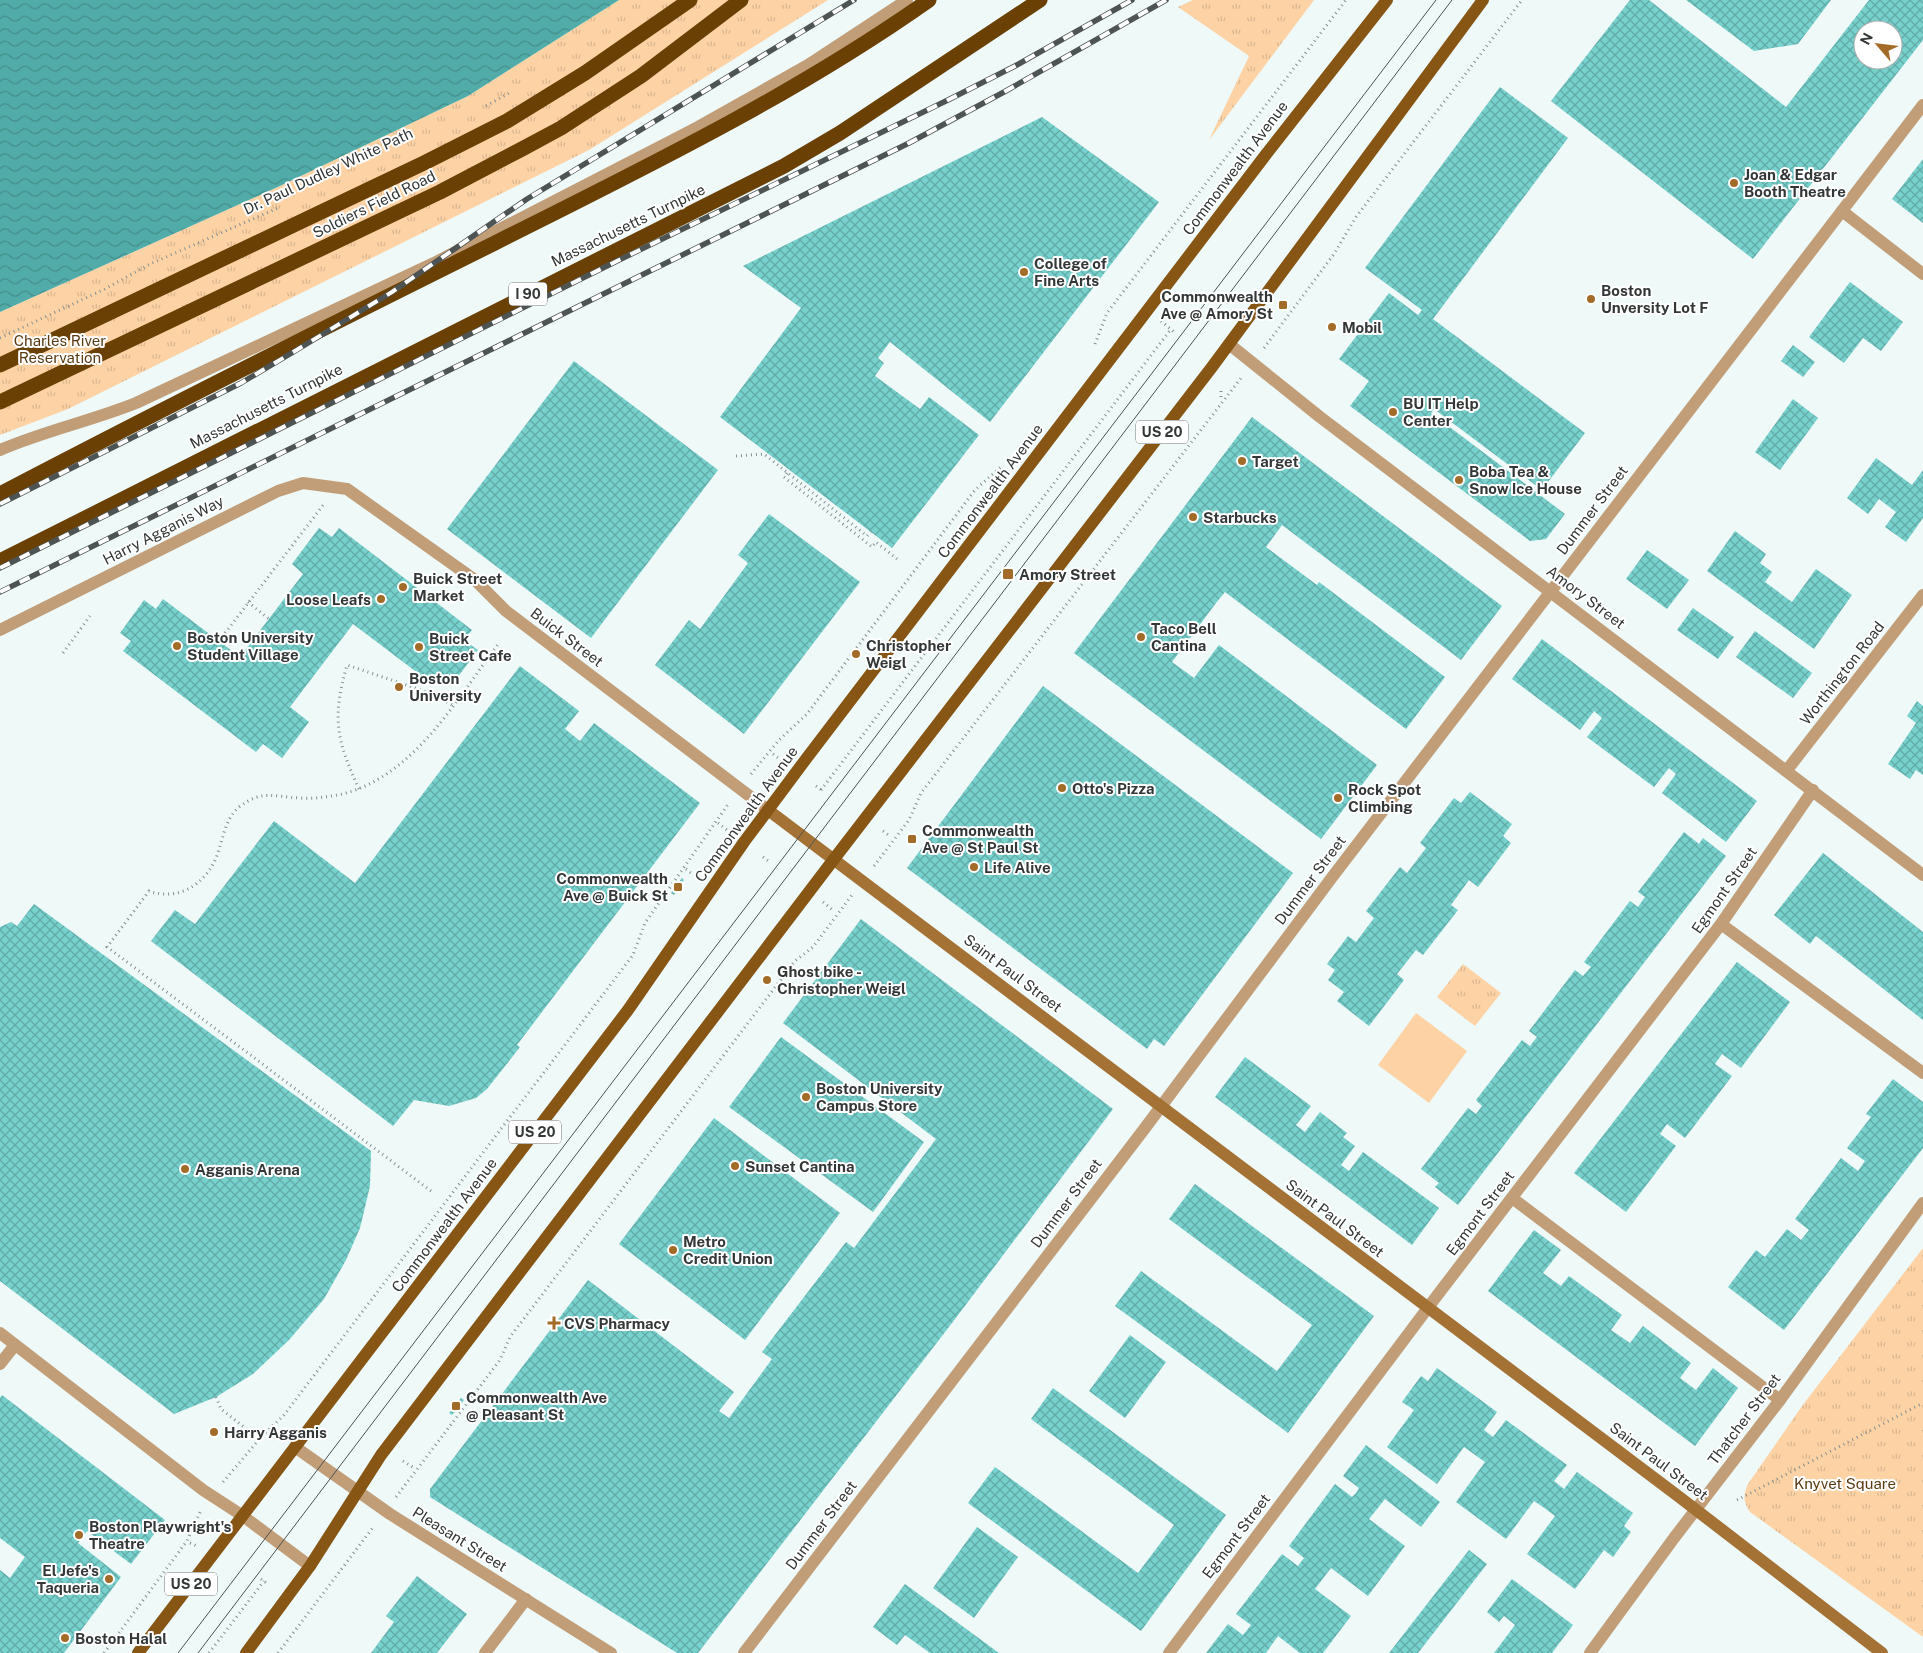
<svg xmlns="http://www.w3.org/2000/svg" width="1923" height="1653" viewBox="0 0 1923 1653" font-family="'Public Sans',sans-serif">
	<style>
		.grass { fill: url(#grass-tufts) }
		.pitch { fill: #fdd3a6 }
		.water { fill: url(#water-waves) }
		.building { fill: url(#building-cross-hatch); fill-rule: evenodd }
		.lines { fill: none; stroke-linecap: round; stroke-linejoin: round }
		.path { stroke: #888f8f; stroke-width: 3; stroke-dasharray: 1 4; stroke-linecap: butt }
		.service { stroke: #c19e78; stroke-width: 12 }
		.minor { stroke: #c19e78; stroke-width: 12 }
		.tertiary { stroke: #c19e78; stroke-width: 12 }
		.secondary { stroke: #a57236; stroke-width: 12 }
		.primary { stroke: #875615; stroke-width: 12 }
		.motorway { stroke: #6a4005; stroke-width: 15 }
		.tram { stroke: #4e5353; stroke-width: 1 }
		.rail-casing { stroke: #4e5353; stroke-width: 5.5 }
		.rail { stroke: #fff; stroke-width: 4; stroke-dasharray: 11; stroke-linecap: butt }
		.poi-dot { fill: #a26b27; stroke: #fff; stroke-width: 2 }
		.labels { text-anchor: middle; dominant-baseline: central; stroke-width: 4; stroke-linejoin: round; paint-order: stroke }
		.shield { fill: #fff; stroke: #707373; stroke-width: 1 }
		.shield-label { font-size: 14px; font-weight: bold; fill: #333737 }
		.street-label { font-size: 15px; fill: #333737; stroke: #fff }
		.poi-label { font-size: 15px; font-weight: bold; fill: #333737; stroke: #fff; text-anchor: start }
		.park-label { font-size: 15px; fill: #5b3b14; stroke: #fff }
	</style>
	<defs>
		<pattern id="grass-tufts" width="24" height="20" patternUnits="userSpaceOnUse" patternTransform="scale(1.25)"><rect width="24" height="20" fill="#fdd3a6"/><path d="M3 7l-1-3M5 7V3M7 7l1-3M15 17l-1-3M17 17v-4M19 17l1-3" fill="none" stroke="#d9b690"/></pattern>
		<pattern id="water-waves" width="16" height="10" patternUnits="userSpaceOnUse" patternTransform="scale(1.25)"><rect width="16" height="10" fill="#51aca9"/><path d="M0 5q4-4 8 0t8 0" fill="none" stroke="#448d8a"/></pattern>
		<pattern id="building-cross-hatch" width="8" height="8" patternUnits="userSpaceOnUse" patternTransform="scale(1.25)"><rect width="8" height="8" fill="#77d1cd"/><path d="M0 0l8 8M0 8l8-8" fill="none" stroke="#62aaa7"/></pattern>
	</defs>
	<rect width="100%" height="100%" fill="#eef9f8"/>
	<g class="grass">
		<path d="M619 0H828L589 150 68 409 0 435V312L280 186 468 96Z"/>
		<path d="M1193 0H1314L1209 140 1249 56 1178 7Z"/>
		<path d="M1463 964 1501 993 1475 1026 1437 997Z"/>
		<path d="M1923 1248V1637L1750 1512C1743 1502 1743 1495 1748 1484L1802 1406Z"/>
	</g>
	<path class="pitch" d="M1416 1013 1467 1051 1429 1103 1378 1065Z"/>
	<path class="water" d="M0 0H619L468 96 280 186 0 312Z"/>
	<g class="building">
		<path d="M1630 0H1649L1786 107 1869 0H1923V40L1753 259 1551 101ZM1863 30H1893V60H1863Z"/>
		<path d="M1686 0H1831L1798 44 1754 51Z"/>
		<path d="M1500 87 1568 138 1433 319 1585 433 1542 490 1434 409 1431 413 1565 514 1546 539 1530 541 1350 406 1369 381 1339 359 1389 293 1418 315 1422 310 1365 268Z"/>
		<path d="M1042 117 1159 202 990 422 890 342 878 358 884 363 875 376 920 409 929 397 979 435 892 548 720 417 801 308 743 266Z"/>
		<path d="M1923 159V223L1892 199Z"/>
		<path d="M1850 282 1903 322 1881 351 1863 338 1844 363 1809 337Z"/>
		<path d="M1793 345 1815 362 1803 377 1781 361Z"/>
		<path d="M574 361 718 470 591 638 447 529Z"/>
		<path d="M1793 399 1818 418 1780 470 1755 452Z"/>
		<path d="M1252 417 1502 606 1461 660 1282 525 1266 547 1317 585 1319 582 1445 677 1406 729 1225 592 1216 603 1172 662 1194 678 1219 645 1377 765 1321 839 1074 653Z"/>
		<path d="M1876 458 1912 485 1923 470V518L1906 542 1885 527 1896 512 1879 499 1868 514 1847 498Z"/>
		<path d="M769 514 860 582 744 734 655 665 689 620 700 629 748 563 738 555Z"/>
		<path d="M319 528 332 537 339 528 472 630 464 640 478 650 451 686 438 673 431 683 353 624 290 707 309 722 282 758 263 744 256 752 123 651 131 641 120 633 144 600 156 609 163 599 240 657 303 574 292 564Z"/>
		<path d="M1735 531 1766 554 1760 563 1772 572 1765 582 1792 602 1816 569 1852 595 1814 649 1707 571Z"/>
		<path d="M1647 550 1689 580 1667 609 1626 579Z"/>
		<path d="M1693 608 1734 637 1718 659 1677 630Z"/>
		<path d="M1755 631 1812 673 1793 698 1736 657Z"/>
		<path d="M1542 639 1757 801 1726 842 1662 793 1676 774 1669 768 1654 787 1587 737 1602 718 1594 711 1580 730 1512 679Z"/>
		<path d="M520 666 579 711 565 729 580 741 594 723 700 803 517 1045 520 1047 487 1089 476 1098 449 1106 414 1100 393 1126 151 941 175 910 195 924 274 821 355 883Z"/>
		<path d="M1043 686 1293 873 1164 1046 1154 1039 1147 1049 907 868Z"/>
		<path d="M1917 701 1923 706V775L1916 770 1910 779 1888 764 1916 723 1907 716Z"/>
		<path d="M1470 792 1512 824 1503 836 1511 843 1478 887 1469 880 1451 905 1458 910 1423 955 1416 950 1397 974 1404 980 1369 1026 1337 1001 1344 992 1328 980 1335 970 1327 964 1348 936 1356 942 1374 918 1366 911 1400 867 1407 873 1426 848 1420 843 1454 798 1461 803Z"/>
		<path d="M1684 832 1699 844 1703 838 1726 856 1458 1205 1435 1187 1439 1183 1421 1169 1468 1108 1476 1114 1482 1106 1476 1100 1522 1040 1530 1046 1537 1037 1529 1031 1575 970 1583 976 1591 967 1584 962 1630 901 1638 907 1645 897 1638 892Z"/>
		<path d="M1823 853 1923 932V1020L1816 936 1810 944 1774 915Z"/>
		<path d="M682 878 684 880 674 895 671 893Z"/>
		<path d="M34 904 371 1151 370 1186 360 1228 346 1260 324 1299 289 1340 253 1374 216 1397 174 1414 0 1281V927L11 922 17 926Z"/>
		<path d="M861 919 1113 1109 952 1323 698 1653H677L430 1497V1489L588 1280 734 1392 719 1411 729 1418 772 1359 762 1352 846 1242 854 1248 936 1139 783 1023Z"/>
		<path d="M1737 962 1790 1002 1741 1068 1722 1054 1715 1064 1732 1076 1685 1138 1667 1124 1660 1134 1676 1146 1626 1212 1574 1173Z"/>
		<path d="M781 1037 924 1142 873 1212 729 1107Z"/>
		<path d="M1245 1057 1311 1106 1296 1125 1305 1132 1320 1112 1347 1133 1343 1137 1355 1146 1341 1165 1349 1171 1363 1152 1439 1208 1412 1245 1215 1097Z"/>
		<path d="M1893 1079 1923 1102V1148L1784 1330 1728 1287 1756 1250 1765 1257 1787 1229 1801 1240 1809 1230 1795 1219 1841 1158 1858 1171 1865 1161 1847 1148 1871 1117 1866 1114Z"/>
		<path d="M714 1118 840 1213 745 1340 619 1244Z"/>
		<path d="M1195 1184 1374 1316 1288 1433 1115 1306 1141 1271 1277 1371 1312 1325 1169 1219Z"/>
		<path d="M1534 1230 1561 1250 1543 1273 1561 1286 1569 1276 1622 1315 1611 1330 1630 1343 1643 1326 1691 1363 1680 1378 1696 1390 1713 1368 1738 1388 1695 1446 1488 1291Z"/>
		<path d="M1130 1335 1166 1362 1125 1418 1089 1391Z"/>
		<path d="M1437 1368 1497 1412 1484 1430 1493 1437 1506 1420 1567 1465 1554 1481 1564 1489 1577 1472 1633 1513 1624 1526 1631 1532 1613 1557 1604 1550 1575 1589 1527 1554 1555 1516 1543 1507 1534 1501 1506 1539 1456 1502 1485 1462 1464 1447 1437 1484 1387 1447 1414 1410 1402 1402 1421 1376 1428 1381Z"/>
		<path d="M1053 1388 1226 1515 1141 1631 968 1503 995 1467 1138 1573 1174 1525 1031 1419Z"/>
		<path d="M2 1395 165 1520 131 1564 87 1531 78 1543 121 1577 64 1653H0V1570L10 1578 25 1557 0 1538V1398Z"/>
		<path d="M461 1398 464 1400 452 1415 449 1413Z"/>
		<path d="M1366 1445 1440 1502 1421 1527 1385 1499 1369 1519 1405 1546 1368 1596 1331 1568 1315 1589 1351 1616 1323 1653H1300L1278 1636 1266 1653H1206L1228 1624 1243 1635 1251 1625 1236 1614 1282 1554 1298 1566 1304 1558 1289 1546 1335 1484 1352 1497 1356 1493 1359 1488 1343 1476Z"/>
		<path d="M977 1527 1018 1557 974 1618 933 1588Z"/>
		<path d="M1469 1550 1487 1564 1418 1653H1389Z"/>
		<path d="M417 1576 467 1614 437 1653H371L394 1622 386 1616Z"/>
		<path d="M1512 1579 1573 1625 1552 1653H1494L1515 1625 1504 1616 1499 1622 1487 1612Z"/>
		<path d="M905 1584 999 1653H930L905 1635 897 1645 873 1627Z"/>
	</g>
	<g class="lines">
		<g class="path">
			<path d="M486 106 511 92"/>
			<path d="M1161 321 1174 332"/>
			<path d="M0 338 105 289 150 264 278 208"/>
			<path d="M1095 344 1107 313 1346 0"/>
			<path d="M1264 348 1334 254 1356 217 1522 0"/>
			<path d="M1221 397V388"/>
			<path d="M736 456 764 454 867 536 871 532"/>
			<path d="M787 473 784 477 872 547 876 542 897 559"/>
			<path d="M248 602 269 619"/>
			<path d="M219 641 324 504"/>
			<path d="M63 653 90 616"/>
			<path d="M773 754 782 761"/>
			<path d="M751 774 779 740 807 714 975 490 1002 466"/>
			<path d="M816 786 824 792"/>
			<path d="M359 789C336 739 332 718 347 665L433 694 452 705"/>
			<path d="M821 790 1171 329"/>
			<path d="M718 823 727 830"/>
			<path d="M883 831 891 837"/>
			<path d="M763 857 771 863"/>
			<path d="M874 866 909 820 921 793 1241 378"/>
			<path d="M686 869 691 873"/>
			<path d="M823 902 834 911"/>
			<path d="M431 1191 107 947 149 891C177 901 204 886 216 858 223 841 224 820 239 807 263 789 274 797 300 798 313 799 325 797 338 795 413 779 456 700 499 643"/>
			<path d="M216 1397 221 1409 249 1431"/>
			<path d="M403 1461 414 1468"/>
			<path d="M223 1482 262 1436 284 1415 633 955 645 923 729 803"/>
			<path d="M396 1497 500 1360 510 1337 795 961 813 947 852 895"/>
			<path d="M1737 1500 1923 1403"/>
			<path d="M190 1543 197 1546"/>
			<path d="M261 1579 268 1584"/>
			<path d="M104 1653 187 1541 201 1510"/>
			<path d="M209 1653 264 1581"/>
			<path d="M278 1653 374 1526"/>
		</g>
		<g class="service">
			<path d="M0 450C44 431 91 421 136 403L434 263 698 127 808 65 907 0"/>
			<path d="M1721 924 1923 1073"/>
			<path d="M1512 1198 1780 1400"/>
			<path d="M485 1653 526 1599"/>
		</g>
		<g class="minor">
			<path d="M1842 211 1923 274"/>
			<path d="M0 630 278 491 303 483 347 489 475 580 506 611 768 810"/>
			<path d="M1787 770 1923 595"/>
			<path d="M0 1333 203 1490 243 1516 310 1566"/>
			<path d="M0 1364 15 1345"/>
			<path d="M744 1653 1145 1128 1333 876 1923 105"/>
			<path d="M1169 1653 1436 1297 1721 924 1813 790"/>
			<path d="M1590 1653 1674 1538 1780 1400 1923 1203"/>
		</g>
		<g class="tertiary">
			<path d="M1229 344 1320 417 1923 875"/>
			<path d="M295 1447 390 1514 611 1653"/>
		</g>
		<path class="secondary" d="M768 810 1678 1496 1882 1653"/>
		<g class="primary">
			<path d="M138 1653 628 1010 744 842 806 759 1264 157 1387 0"/>
			<path d="M246 1653 310 1566 381 1455 834 859 1212 367 1483 0"/>
		</g>
		<g class="motorway">
			<path d="M0 365 426 162 507 121 585 73 690 0"/>
			<path d="M0 402 440 192 522 149 561 128 641 76 741 0"/>
			<path d="M0 494C164 408 330 325 495 243 644 168 793 96 929 0"/>
			<path d="M0 561 784 166 840 133 1040 0"/>
		</g>
		<g class="tram">
			<path d="M178 1653 1436 0"/>
			<path d="M198 1653 1452 0"/>
		</g>
		<defs>
			<g id="rail">
				<path d="M0 504 241 383 295 351 392 292 527 199 854 0"/>
				<path d="M0 568 619 260 950 99 1015 66 1132 0"/>
				<path d="M0 592 909 143 1004 92 1166 0"/>
			</g>
		</defs>
		<use href="#rail" class="rail-casing"/>
		<use href="#rail" class="rail"/>
	</g>
	<g class="poi-dot">
		<circle cx="1734" cy="183" r="5"/>
		<circle cx="1024" cy="272" r="5"/>
		<circle cx="1591" cy="299" r="5"/>
		<rect x="1278" y="300" width="10" height="10" rx="2.5"/>
		<circle cx="1332" cy="327" r="5"/>
		<circle cx="1393" cy="412" r="5"/>
		<circle cx="1242" cy="461" r="5"/>
		<circle cx="1459" cy="480" r="5"/>
		<circle cx="1193" cy="517" r="5"/>
		<rect x="1002" y="568" width="12" height="12" rx="2.5"/>
		<circle cx="403" cy="587" r="5"/>
		<circle cx="381" cy="599" r="5"/>
		<circle cx="1141" cy="637" r="5"/>
		<circle cx="177" cy="646" r="5"/>
		<circle cx="419" cy="647" r="5"/>
		<circle cx="856" cy="654" r="5"/>
		<circle cx="399" cy="687" r="5"/>
		<circle cx="1062" cy="788" r="5"/>
		<circle cx="1338" cy="798" r="5"/>
		<rect x="907" y="834" width="10" height="10" rx="2.5"/>
		<circle cx="974" cy="867" r="5"/>
		<rect x="673" y="882" width="10" height="10" rx="2.5"/>
		<circle cx="767" cy="980" r="5"/>
		<circle cx="806" cy="1097" r="5"/>
		<circle cx="735" cy="1166" r="5"/>
		<circle cx="185" cy="1169" r="5"/>
		<circle cx="673" cy="1250" r="5"/>
		<path d="M551.5 1315.5h5v5h5v5h-5v5h-5v-5h-5v-5h5z"/>
		<rect x="451" y="1401" width="10" height="10" rx="2.5"/>
		<circle cx="214" cy="1432" r="5"/>
		<circle cx="79" cy="1535" r="5"/>
		<circle cx="109" cy="1579" r="5"/>
		<circle cx="65" cy="1638" r="5"/>
	</g>
	<g class="labels">
		<g class="shield">
			<rect x="509" y="282.5" width="38" height="23" rx="4"/>
			<rect x="1136" y="420.5" width="52" height="23" rx="4"/>
			<rect x="509" y="1120.5" width="52" height="23" rx="4"/>
			<rect x="165" y="1572.5" width="52" height="23" rx="4"/>
		</g>
		<g class="shield-label">
			<text x="528" y="294">I 90</text>
			<text x="1162" y="432">US 20</text>
			<text x="535" y="1132">US 20</text>
			<text x="191" y="1584">US 20</text>
		</g>
		<g class="street-label">
			<text transform="translate(1235 168) rotate(-53)">Commonwealth Avenue</text>
			<text transform="translate(328 171) rotate(-25)">Dr. Paul Dudley White Path</text>
			<text transform="translate(374 204) rotate(-26)">Soldiers Field Road</text>
			<text transform="translate(628 225) rotate(-26)">Massachusetts Turnpike</text>
			<text transform="translate(266 406) rotate(-27)">Massachusetts Turnpike</text>
			<text transform="translate(990 491) rotate(-53)">Commonwealth Avenue</text>
			<text transform="translate(1592 510) rotate(-53)">Dummer Street</text>
			<text transform="translate(163 530) rotate(-27)">Harry Agganis Way</text>
			<text transform="translate(1586 597) rotate(37)">Amory Street</text>
			<text transform="translate(567 637) rotate(37)">Buick Street</text>
			<text transform="translate(1842 673) rotate(-52)">Worthington Road</text>
			<text transform="translate(746 814) rotate(-54)">Commonwealth Avenue</text>
			<text transform="translate(1310 880) rotate(-53)">Dummer Street</text>
			<text transform="translate(1724 890) rotate(-55)">Egmont Street</text>
			<text transform="translate(1013 973) rotate(37)">Saint Paul Street</text>
			<text transform="translate(1066 1203) rotate(-53)">Dummer Street</text>
			<text transform="translate(1480 1213) rotate(-53)">Egmont Street</text>
			<text transform="translate(1335 1218) rotate(37)">Saint Paul Street</text>
			<text transform="translate(444 1225) rotate(-53)">Commonwealth Avenue</text>
			<text transform="translate(1744 1419) rotate(-53)">Thatcher Street</text>
			<text transform="translate(1659 1461) rotate(37)">Saint Paul Street</text>
			<text transform="translate(821 1525) rotate(-53)">Dummer Street</text>
			<text transform="translate(1236 1536) rotate(-53)">Egmont Street</text>
			<text transform="translate(460 1539) rotate(32)">Pleasant Street</text>
		</g>
		<g class="poi-label">
			<text x="1744" y="174">Joan &amp; Edgar<tspan x="1744" dy="17">Booth Theatre</tspan></text>
			<text x="1034" y="263">College of<tspan x="1034" dy="17">Fine Arts</tspan></text>
			<text x="1601" y="290">Boston<tspan x="1601" dy="17">Unversity Lot F</tspan></text>
			<text x="1273" y="296" text-anchor="end">Commonwealth<tspan x="1273" dy="17">Ave @ Amory St</tspan></text>
			<text x="1342" y="327">Mobil</text>
			<text x="1403" y="403">BU IT Help<tspan x="1403" dy="17">Center</tspan></text>
			<text x="1252" y="461">Target</text>
			<text x="1469" y="471">Boba Tea &amp;<tspan x="1469" dy="17">Snow Ice House</tspan></text>
			<text x="1203" y="517">Starbucks</text>
			<text x="1019" y="574">Amory Street</text>
			<text x="413" y="578">Buick Street<tspan x="413" dy="17">Market</tspan></text>
			<text x="371" y="599" text-anchor="end">Loose Leafs</text>
			<text x="1151" y="628">Taco Bell<tspan x="1151" dy="17">Cantina</tspan></text>
			<text x="187" y="637">Boston University<tspan x="187" dy="17">Student Village</tspan></text>
			<text x="429" y="638">Buick<tspan x="429" dy="17">Street Cafe</tspan></text>
			<text x="866" y="645">Christopher<tspan x="866" dy="17">Weigl</tspan></text>
			<text x="409" y="678">Boston<tspan x="409" dy="17">University</tspan></text>
			<text x="1072" y="788">Otto's Pizza</text>
			<text x="1348" y="789">Rock Spot<tspan x="1348" dy="17">Climbing</tspan></text>
			<text x="922" y="830">Commonwealth<tspan x="922" dy="17">Ave @ St Paul St</tspan></text>
			<text x="984" y="867">Life Alive</text>
			<text x="668" y="878" text-anchor="end">Commonwealth<tspan x="668" dy="17">Ave @ Buick St</tspan></text>
			<text x="777" y="971">Ghost bike -<tspan x="777" dy="17">Christopher Weigl</tspan></text>
			<text x="816" y="1088">Boston University<tspan x="816" dy="17">Campus Store</tspan></text>
			<text x="745" y="1166">Sunset Cantina</text>
			<text x="195" y="1169">Agganis Arena</text>
			<text x="683" y="1241">Metro<tspan x="683" dy="17">Credit Union</tspan></text>
			<text x="564" y="1323">CVS Pharmacy</text>
			<text x="466" y="1397">Commonwealth Ave<tspan x="466" dy="17">@ Pleasant St</tspan></text>
			<text x="224" y="1432">Harry Agganis</text>
			<text x="89" y="1526">Boston Playwright's<tspan x="89" dy="17">Theatre</tspan></text>
			<text x="99" y="1570" text-anchor="end">El Jefe's<tspan x="99" dy="17">Taqueria</tspan></text>
			<text x="75" y="1638">Boston Halal</text>
		</g>
		<g class="park-label">
			<text x="60" y="340">Charles River<tspan x="60" dy="17">Reservation</tspan></text>
			<text x="1845" y="1483">Knyvet Square</text>
		</g>
	</g>
	<g transform="translate(1878 45) rotate(298)"><circle r="24" fill="#ffffff" stroke="#adafaf"/>
	<path d="M0-4L9 19L0 12L-9 19Z" fill="#a26b27"/>
	<text y="-8" font-size="14" font-weight="bold" text-anchor="middle" fill="#333737">N</text>
	</g>
</svg>
